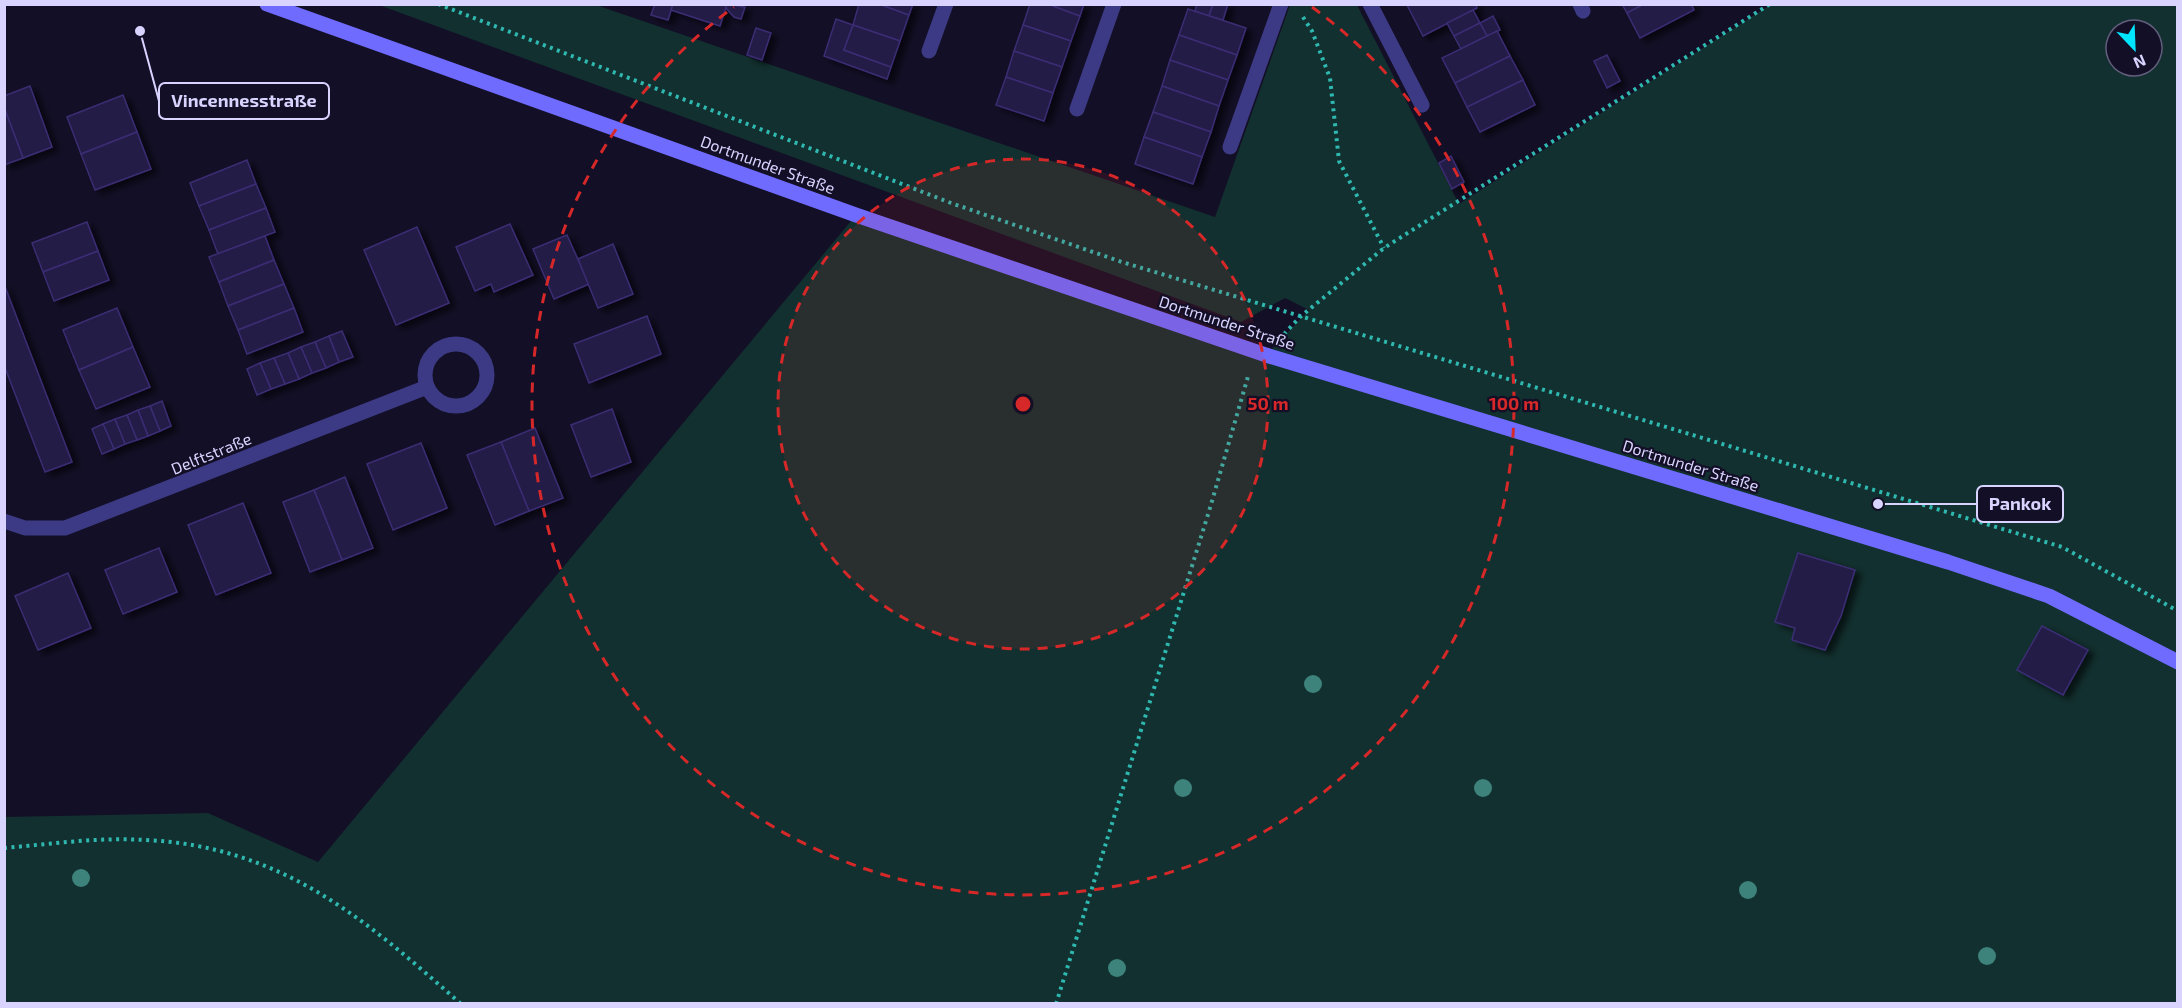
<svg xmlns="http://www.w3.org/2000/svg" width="2182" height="1008" viewBox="0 0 2182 1008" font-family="'Exo 2',sans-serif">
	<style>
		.green { fill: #12302f; fill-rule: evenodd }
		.building { fill: #241b47; stroke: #3b2d73; stroke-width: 1.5; filter: url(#shadow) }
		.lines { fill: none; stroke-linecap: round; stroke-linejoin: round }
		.path { stroke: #2fb8b0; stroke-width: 4; stroke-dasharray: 3 4.5; stroke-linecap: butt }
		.lane { stroke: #3d3a85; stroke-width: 15 }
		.street { stroke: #3d3a85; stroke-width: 15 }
		.secondary { stroke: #6f6bff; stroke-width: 15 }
		.tree { fill: #3d827b }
		.ring { fill: none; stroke: #d62828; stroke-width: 3; stroke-dasharray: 10 8 }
		.labels { text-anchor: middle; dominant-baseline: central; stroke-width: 4.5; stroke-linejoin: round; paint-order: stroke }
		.street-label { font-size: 16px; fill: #d9d4ff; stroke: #130f26 }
		.centre { fill: #d62828; stroke: #130f26; stroke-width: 3 }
		.ring-label { font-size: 18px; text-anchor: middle; font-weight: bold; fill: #d62828; stroke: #130f26; stroke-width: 4.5; stroke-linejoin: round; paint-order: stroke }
		.leader { fill: none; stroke: #d9d4ff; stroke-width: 2 }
		.callout-dot { fill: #d9d4ff; stroke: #130f26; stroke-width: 2 }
		.callout { fill: #130f26; stroke: #d9d4ff; stroke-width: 2 }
		.callout-label { font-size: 18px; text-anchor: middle; font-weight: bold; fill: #d9d4ff }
	</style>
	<defs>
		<filter id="shadow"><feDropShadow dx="6" dy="4" stdDeviation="3" flood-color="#0009"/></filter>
	</defs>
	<rect width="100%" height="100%" fill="#130f26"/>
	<path class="green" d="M379 5H596L1215 217 1290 5H1357L1459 204 1770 5H2177V1003H5L4 817 208 813 318 862 856 215 1266 355 1309 310 1285 298 1241 322ZM2116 30H2152V66H2116Z"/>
	<g class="building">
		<path d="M655 4H673L668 20 651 15Z"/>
		<path d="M673 4H727L720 26 671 10Z"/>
		<path d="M727 4 745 7 741 19 734 17 726 8Z"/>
		<path d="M859 4H879L909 15 900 41 853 25Z"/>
		<path d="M879 4H913L909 15Z"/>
		<path d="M1030 4H1048L1080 16 1071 41 1023 25Z"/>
		<path d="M1048 4H1084L1080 16Z"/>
		<path d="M1197 4H1213L1209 16 1195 11Z"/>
		<path d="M1213 4H1228L1223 20 1209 16Z"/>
		<path d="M1475 4 1477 8 1473 10 1423 36 1407 5Z"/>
		<path d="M1622 4H1644L1627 13Z"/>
		<path d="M1644 4H1691L1694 10 1640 38 1627 13Z"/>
		<path d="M1188 9 1246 28 1237 55 1179 35Z"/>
		<path d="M1473 10 1480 23 1454 36 1447 23Z"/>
		<path d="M1493 16 1500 30 1487 36 1480 23Z"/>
		<path d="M836 19 853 25 844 50 891 67 887 79 824 56Z"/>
		<path d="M1480 23 1487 36 1461 49 1454 36Z"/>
		<path d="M853 25 900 41 891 67 844 50Z"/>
		<path d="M1023 25 1071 41 1062 67 1014 51Z"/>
		<path d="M756 28 771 33 762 60 747 55Z"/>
		<path d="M1497 31 1510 56 1455 83 1442 58Z"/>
		<path d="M1179 35 1237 55 1228 80 1170 60Z"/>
		<path d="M1014 51 1062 67 1053 93 1006 77Z"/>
		<path d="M1607 55 1620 81 1607 88 1594 61Z"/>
		<path d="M1510 56 1523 80 1467 107 1455 83Z"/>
		<path d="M1170 60 1228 80 1219 106 1162 86Z"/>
		<path d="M1006 77 1053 93 1044 121 996 105Z"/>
		<path d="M1523 80 1535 105 1480 132 1467 107Z"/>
		<path d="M30 86 52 147 23 158 4 107V96Z"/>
		<path d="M1162 86 1219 106 1211 132 1153 112Z"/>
		<path d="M123 95 137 132 81 154 67 117Z"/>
		<path d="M4 107 23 158 4 165Z"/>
		<path d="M1153 112 1211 132 1202 157 1144 137Z"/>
		<path d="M137 132 151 169 95 190 81 154Z"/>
		<path d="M1144 137 1202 157 1193 184 1135 164Z"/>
		<path d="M1451 156 1464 182 1452 189 1439 163Z"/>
		<path d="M247 160 256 184 199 206 190 183Z"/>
		<path d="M256 184 266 208 209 230 199 206Z"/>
		<path d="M266 208 275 232 218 254 209 230Z"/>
		<path d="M87 222 98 251 43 272 32 243Z"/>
		<path d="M510 224 533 275 494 292 491 284 475 291 456 247Z"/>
		<path d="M417 227 449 303 396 325 364 250Z"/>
		<path d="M567 235 589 284 554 299 533 249Z"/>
		<path d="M265 236 274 260 219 282 209 257Z"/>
		<path d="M613 244 633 294 598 308 578 259Z"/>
		<path d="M98 251 109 280 54 301 43 272Z"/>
		<path d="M274 260 284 284 228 306 219 282Z"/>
		<path d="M4 284 72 462 45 472 4 365Z"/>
		<path d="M284 284 294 308 238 330 228 306Z"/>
		<path d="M117 308 133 347 79 370 63 330Z"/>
		<path d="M294 308 303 332 247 354 238 330Z"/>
		<path d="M647 316 661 354 589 383 574 344Z"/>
		<path d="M342 331 353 357 339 362 329 336Z"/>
		<path d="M329 336 339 362 326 368 315 342Z"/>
		<path d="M315 342 326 368 312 373 301 347Z"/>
		<path d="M133 347 150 387 96 409 79 370Z"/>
		<path d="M301 347 312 373 299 379 288 353Z"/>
		<path d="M288 353 299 379 285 384 274 358Z"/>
		<path d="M274 358 285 384 271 389 260 363Z"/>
		<path d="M260 363 271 389 257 395 247 369Z"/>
		<path d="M162 401 171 426 160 431 150 406Z"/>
		<path d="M150 406 160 431 148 436 138 410Z"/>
		<path d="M612 409 631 462 591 477 571 425Z"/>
		<path d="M138 410 148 436 137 440 127 415Z"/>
		<path d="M127 415 137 440 125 444 115 419Z"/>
		<path d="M115 419 125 444 114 449 103 424Z"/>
		<path d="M103 424 114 449 102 454 92 429Z"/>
		<path d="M535 428 563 498 529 511 501 442Z"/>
		<path d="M501 442 529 511 495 525 467 455Z"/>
		<path d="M421 443 447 508 393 530 367 464Z"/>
		<path d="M345 477 373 548 342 560 314 490Z"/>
		<path d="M314 490 342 560 310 572 283 502Z"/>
		<path d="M243 503 271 573 216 595 188 525Z"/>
		<path d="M159 548 177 592 123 614 105 570Z"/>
		<path d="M1798 553 1855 570 1841 616 1825 650 1792 640 1795 628 1775 622Z"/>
		<path d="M68 573 91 628 38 650 15 596Z"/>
		<path d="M2042 626 2088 650 2063 695 2017 670Z"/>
	</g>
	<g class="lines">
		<g class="path">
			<path d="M438 4 951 203 1122 262 2062 547 2178 611"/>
			<path d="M1303 17 1312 31 1330 78 1339 161 1384 248"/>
			<path d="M1284 334 1300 317 1384 248 1770 4"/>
			<path d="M4 848C51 844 98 837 145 840 281 846 365 919 461 1004"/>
			<path d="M1056 1004 1210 508 1249 373"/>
		</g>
		<g class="lane">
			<path d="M1370 4 1422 105"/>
			<path d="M1580 4 1583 11"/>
			<path d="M929 51 946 4"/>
			<path d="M1077 109 1114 4"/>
			<path d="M1230 147 1281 4"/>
		</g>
		<g class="street">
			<circle cx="456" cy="375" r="31"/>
			<path d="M4 521 25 528H65L427 387"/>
		</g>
		<path class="secondary" d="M267 4 856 215 1266 355 1948 562 2049 596 2178 662"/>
	</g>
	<g class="tree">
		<circle cx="1313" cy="684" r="9"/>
		<circle cx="1183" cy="788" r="9"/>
		<circle cx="1483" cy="788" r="9"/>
		<circle cx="81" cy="878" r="9"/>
		<circle cx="1748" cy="890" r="9"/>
		<circle cx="1987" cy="956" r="9"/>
		<circle cx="1117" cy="968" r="9"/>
	</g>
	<circle cx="1023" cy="404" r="245" fill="#d62828" fill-opacity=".12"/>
	<g class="ring">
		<circle cx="1023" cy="404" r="245"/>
		<path d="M1312 7A491 491 0 1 1 734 7"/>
	</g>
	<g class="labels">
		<g class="street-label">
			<text transform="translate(768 164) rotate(20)">Dortmunder Straße</text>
			<text transform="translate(1227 322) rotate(18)">Dortmunder Straße</text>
			<text transform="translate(211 453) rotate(-22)">Delftstraße</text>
			<text transform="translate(1691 465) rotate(17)">Dortmunder Straße</text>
		</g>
	</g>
	<circle cx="1023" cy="404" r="9" class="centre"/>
	<g class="ring-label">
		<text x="1268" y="410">50 m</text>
		<text x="1514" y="410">100 m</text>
	</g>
	<path class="leader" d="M140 31L159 101M1878 504L1977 504"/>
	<g class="callout-dot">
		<circle cx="140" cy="31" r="6"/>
		<circle cx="1878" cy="504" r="6"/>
	</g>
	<g class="callout">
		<rect x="159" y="83" width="170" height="36" rx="6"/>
		<rect x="1977" y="486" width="86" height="36" rx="6"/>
	</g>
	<g class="callout-label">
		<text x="244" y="107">Vincennesstraße</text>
		<text x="2020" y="510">Pankok</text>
	</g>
	<rect width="2182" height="1008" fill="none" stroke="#d9d4ff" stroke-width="12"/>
	<g transform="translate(2134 48) rotate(157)"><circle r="28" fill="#130f26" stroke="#625e7d" stroke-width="1.5"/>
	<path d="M0-4.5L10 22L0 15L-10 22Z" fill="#00e5ff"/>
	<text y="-9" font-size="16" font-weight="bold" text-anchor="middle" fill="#d9d4ff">N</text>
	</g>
</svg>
